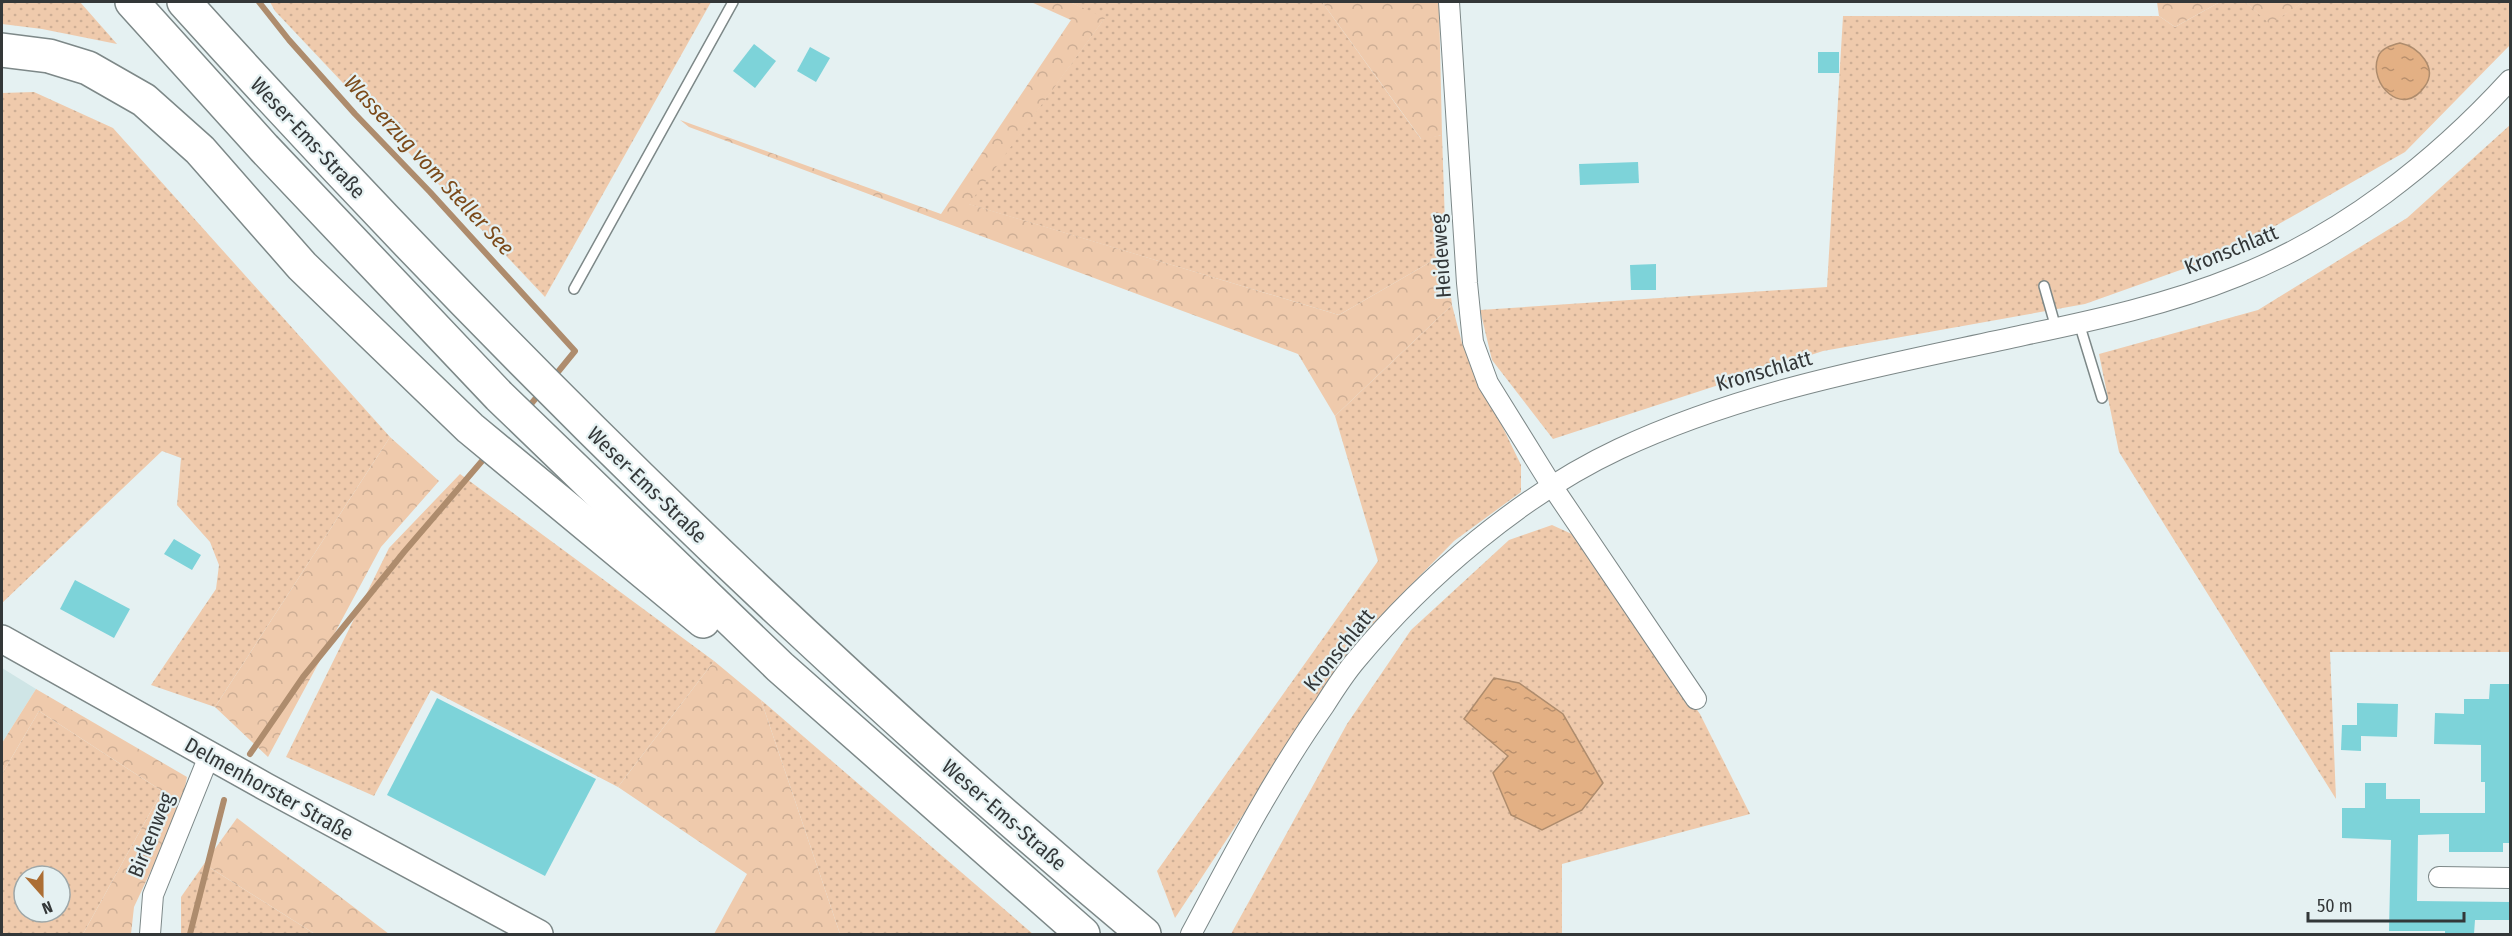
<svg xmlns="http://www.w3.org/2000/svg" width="2512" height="936" viewBox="0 0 2512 936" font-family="'Fira Sans Condensed',sans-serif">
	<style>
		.built { fill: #cfe5e6 }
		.grass { fill: url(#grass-dots); fill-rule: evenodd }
		.forest { fill: url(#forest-crowns) }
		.water { fill: url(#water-ripples); stroke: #ae8c6d; stroke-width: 1.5 }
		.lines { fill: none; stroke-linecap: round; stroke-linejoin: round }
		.stream { stroke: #ae8c6d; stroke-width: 6 }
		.building { fill: #7dd3d9 }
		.lane-casing { stroke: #7d8888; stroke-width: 12 }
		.street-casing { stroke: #7d8888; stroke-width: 22 }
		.secondary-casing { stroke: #7d8888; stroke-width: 30 }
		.highway-casing { stroke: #7d8888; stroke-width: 36 }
		.lane { stroke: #fff; stroke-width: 9 }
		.street { stroke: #fff; stroke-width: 20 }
		.secondary { stroke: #fff; stroke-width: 27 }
		.highway { stroke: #fff; stroke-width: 33 }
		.labels { text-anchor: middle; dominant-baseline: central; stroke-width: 4.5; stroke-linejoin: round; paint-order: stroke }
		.street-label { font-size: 21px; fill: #333738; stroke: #e5f1f2 }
		.water-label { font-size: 22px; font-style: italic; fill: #7b4a1a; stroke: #e5f1f2 }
	</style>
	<defs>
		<pattern id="grass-dots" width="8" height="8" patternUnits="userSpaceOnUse" patternTransform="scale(1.5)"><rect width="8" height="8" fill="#efcaac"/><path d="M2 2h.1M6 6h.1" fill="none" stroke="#cdae95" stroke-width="1.8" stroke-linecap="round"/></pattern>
		<pattern id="forest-crowns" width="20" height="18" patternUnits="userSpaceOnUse" patternTransform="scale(1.5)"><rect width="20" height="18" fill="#efcaac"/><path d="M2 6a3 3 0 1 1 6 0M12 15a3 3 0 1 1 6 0" fill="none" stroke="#cdae95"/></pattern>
		<pattern id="water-ripples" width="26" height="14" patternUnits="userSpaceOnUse" patternTransform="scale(1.5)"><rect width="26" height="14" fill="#e3b084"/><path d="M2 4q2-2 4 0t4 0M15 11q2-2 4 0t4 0" fill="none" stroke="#b9906d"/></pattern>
	</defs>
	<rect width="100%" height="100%" fill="#e5f1f2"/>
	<path class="built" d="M2 668 36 689 2 743Z"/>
	<g class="grass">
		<path d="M2 2H80L117 44 42 29 2 24Z"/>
		<path d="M270 2H711L545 297 275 11Z"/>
		<path d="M1070 2H1322L1421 139 1442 135 1446 253 1339 315 968 204 1104 19Z"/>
		<path d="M2220 2H2245L2270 23 2304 2H2510V45L2405 152 2228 253 2085 304 1823 351 1553 439 1492 360 1480 310 1827 287 1843 16H2159L2175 27Z"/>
		<path d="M34 92 113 128 390 437 215 707 151 685 216 589 219 565 210 542 177 505 181 458 162 451 2 603V93Z"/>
		<path d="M2510 125V652H2330L2336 799 2119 452 2099 354 2258 310 2407 218Z"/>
		<path d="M1452 305 1462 343 1521 465V492L1454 541 1360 637 1175 918 1157 871 1378 561 1335 416Z"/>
		<path d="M460 474 714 661 618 787 431 690 374 796 286 757 389 548Z"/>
		<path d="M1552 525 1574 535 1700 714 1750 814 1562 864V934H1231L1347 724 1411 630 1509 540Z"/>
		<path d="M761 700 1033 934H840Z"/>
		<path d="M39 711 162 791 83 934H2V774ZM24 876H60V912H24Z"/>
		<path d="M204 864 315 934H181V897Z"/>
	</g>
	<g class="forest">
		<path d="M1031 2H1070L1105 18 969 204 1339 315 1446 253 1452 305 1335 416 1298 354 689 127 680 120 941 214 1071 20Z"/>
		<path d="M1322 2H1439L1442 135 1422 140Z"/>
		<path d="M2157 2H2220L2175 27 2159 16Z"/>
		<path d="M2245 2H2304L2270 24Z"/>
		<path d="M390 437 439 481 381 547 268 757 215 707Z"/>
		<path d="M714 661 761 700 840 934H714L747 874 618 787Z"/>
		<path d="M36 689 187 777 181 807 134 907 131 934H83L162 791 39 711 2 774V743Z"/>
		<path d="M237 818 389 934H315L204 864Z"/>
	</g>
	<g class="water">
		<path d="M2400 43C2419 47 2438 68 2425 86 2403 119 2368 84 2378 57 2381 48 2392 45 2400 43Z"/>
		<path d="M1494 678 1519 683 1563 714 1603 783 1582 810 1542 830 1511 815 1493 773 1508 756 1464 719Z"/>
	</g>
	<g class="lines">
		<g class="stream">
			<path d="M259 2 289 40 355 114 430 192 575 351 553 378"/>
			<path d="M526 410 541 392"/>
			<path d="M250 754 303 677 404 552 488 454"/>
			<path d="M190 934 224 800"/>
		</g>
	</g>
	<g class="building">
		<path d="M754 44 776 61 755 88 733 71Z"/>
		<path d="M810 47 830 58 816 82 797 71Z"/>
		<rect x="1818" y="52" width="21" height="21"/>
		<path d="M1638 162 1639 183 1580 185 1579 164Z"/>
		<path d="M1656 264V290H1631L1630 265Z"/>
		<path d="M174 539 201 555 192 570 164 554Z"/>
		<path d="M75 580 130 609 114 638 60 609Z"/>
		<path d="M2490 684H2511V843H2503V852H2449V834L2418 835 2417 901 2511 902V920H2475L2474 934H2445V931H2389L2391 840 2342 838V808H2365V783H2386V799H2420V813H2485V782H2481V745L2434 744 2435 713 2464 714V699H2489Z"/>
		<path d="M437 698 596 779 545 876 387 795Z"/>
		<path d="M2357 703 2398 704 2397 737 2361 736V751L2341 750 2342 725H2357Z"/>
	</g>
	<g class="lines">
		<defs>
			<g id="lane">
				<path d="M2044 286 2056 328"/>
				<path d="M574 289 733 2"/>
				<path d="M2079 323 2102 398"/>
			</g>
			<g id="street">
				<path d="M1449 2 1467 283 1473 342 1488 383 1552 486 1696 699"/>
				<path d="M2439 877 2510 878"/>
				<path d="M150 934 153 895 209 756"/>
				<path d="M1191 934C1232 857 1273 778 1324 706 1334 690 1345 673 1357 659 1425 577 1523 494 1619 449 1747 389 1887 365 2024 335 2096 320 2169 304 2238 276 2342 235 2435 162 2510 80"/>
			</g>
			<path id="secondary" d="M2 639 266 787 539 934"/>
			<g id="highway">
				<path d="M132 2 264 148 499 396 780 667 1083 934"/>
				<path d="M184 2C483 333 801 648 1144 934"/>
				<path d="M2 50 49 56 88 68 144 100 200 150 302 266 470 428 703 621"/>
			</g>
		</defs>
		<use href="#lane" class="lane-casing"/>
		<use href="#street" class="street-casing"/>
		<use href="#secondary" class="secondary-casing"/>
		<use href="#highway" class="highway-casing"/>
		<use href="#lane" class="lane"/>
		<use href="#street" class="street"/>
		<use href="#secondary" class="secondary"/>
		<use href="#highway" class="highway"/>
	</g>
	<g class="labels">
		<g class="street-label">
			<text transform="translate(308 138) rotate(47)">Weser-Ems-Straße</text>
			<text transform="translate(2231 250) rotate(-22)">Kronschlatt</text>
			<text transform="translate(1441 256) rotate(-94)">Heideweg</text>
			<text transform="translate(1764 371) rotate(-16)">Kronschlatt</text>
			<text transform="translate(647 485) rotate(44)">Weser-Ems-Straße</text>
			<text transform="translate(1339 650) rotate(-51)">Kronschlatt</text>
			<text transform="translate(269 789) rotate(29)">Delmenhorster Straße</text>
			<text transform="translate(1004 815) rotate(41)">Weser-Ems-Straße</text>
			<text transform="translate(151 835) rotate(-68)">Birkenweg</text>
		</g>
		<g class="water-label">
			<text transform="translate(429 165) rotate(47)">Wasserzug vom Steller See</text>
		</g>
	</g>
	<rect width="2512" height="936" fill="none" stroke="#333738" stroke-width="6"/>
	<g transform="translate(42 894) rotate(159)"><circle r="28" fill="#e5f1f2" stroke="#9ea7a8" stroke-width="1.5"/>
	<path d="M0-4.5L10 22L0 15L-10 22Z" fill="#ac6e34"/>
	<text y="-9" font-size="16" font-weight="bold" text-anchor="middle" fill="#333738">N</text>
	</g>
	<path d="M2308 912v9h156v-9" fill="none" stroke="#333738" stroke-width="3"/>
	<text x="2317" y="912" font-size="18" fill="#333738" stroke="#e5f1f2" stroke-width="4.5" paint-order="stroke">50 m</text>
</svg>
